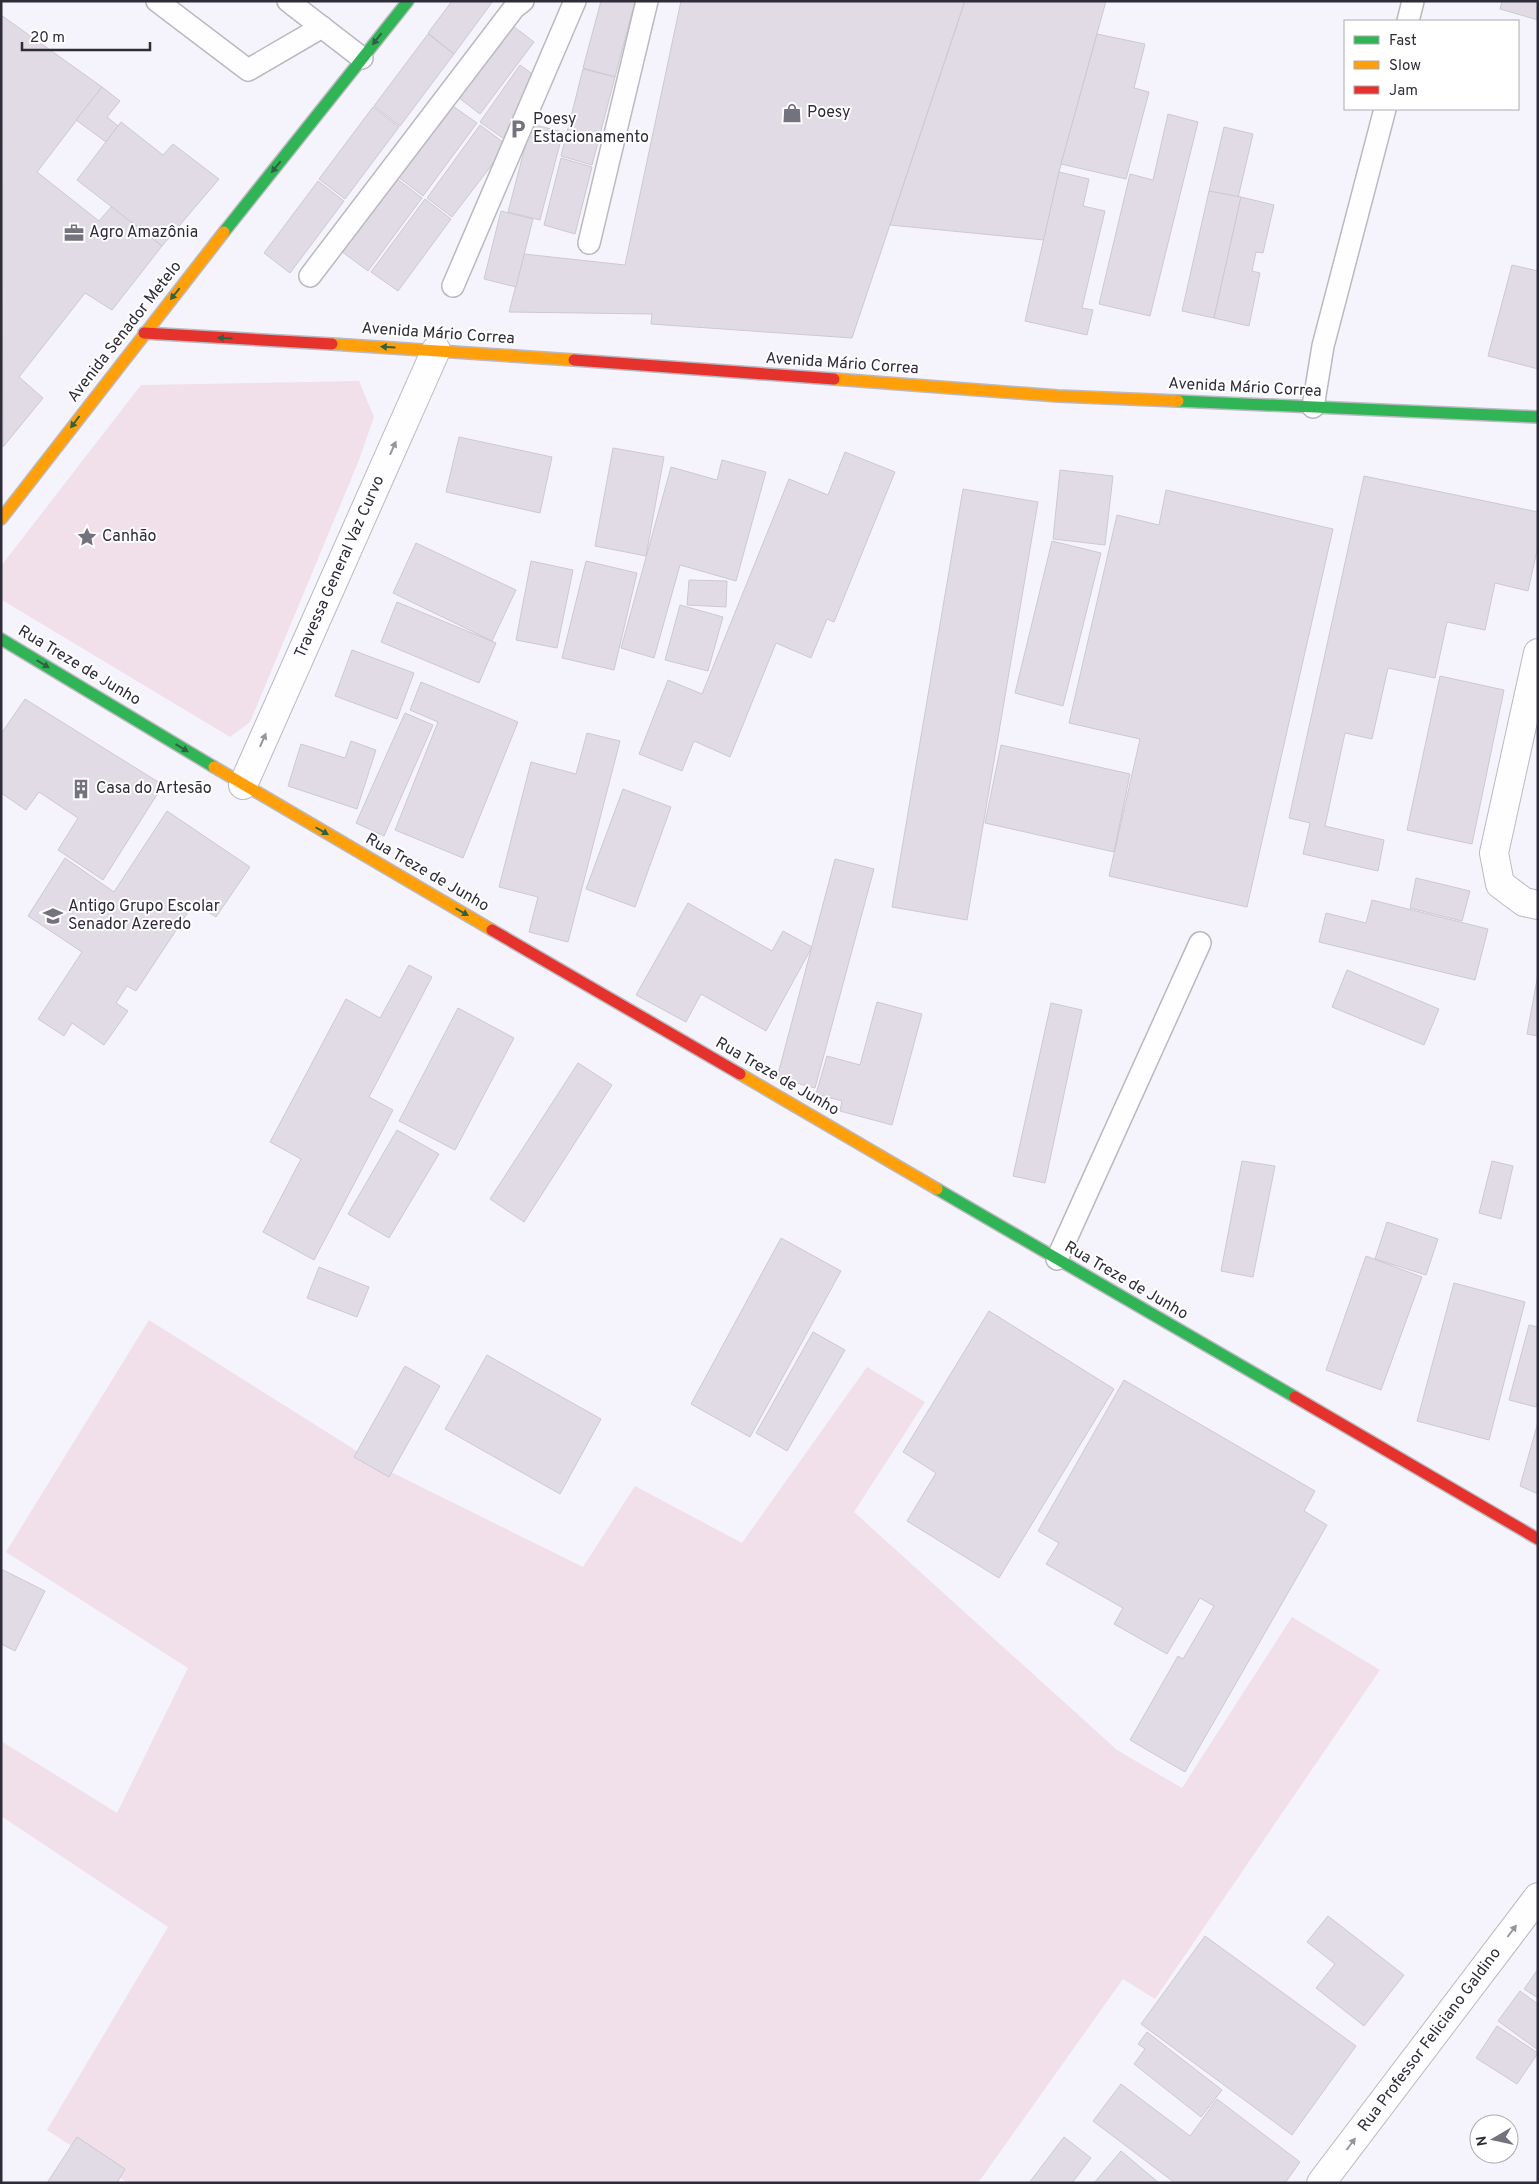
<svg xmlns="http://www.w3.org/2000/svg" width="1539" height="2184" viewBox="0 0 1539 2184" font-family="Overpass,sans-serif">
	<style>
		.green { fill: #f1dfe9 }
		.building { fill: #e0dbe4; stroke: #cdc9d1 }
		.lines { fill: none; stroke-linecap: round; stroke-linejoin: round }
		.lane-casing { stroke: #bab9c2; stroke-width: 24 }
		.street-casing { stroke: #bab9c2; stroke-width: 30 }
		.fast-casing { stroke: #bab9c2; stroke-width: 14 }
		.slow-casing { stroke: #bab9c2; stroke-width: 14 }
		.jam-casing { stroke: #bab9c2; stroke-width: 14 }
		.lane { stroke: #fefdff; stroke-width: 21 }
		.street { stroke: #fefdff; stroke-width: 28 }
		.fast { stroke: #30b455; stroke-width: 11 }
		.slow { stroke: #ff9f0a; stroke-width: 11 }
		.jam { stroke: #e5322d; stroke-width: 11 }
		.oneway { fill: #2f6244 }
		.oneway2 { fill: #96949c }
		.labels { text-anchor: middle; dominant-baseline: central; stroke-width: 4; stroke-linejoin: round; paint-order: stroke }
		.poi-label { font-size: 16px; fill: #2f2c39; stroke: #fff; text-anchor: start }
		.street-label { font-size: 16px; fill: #2f2c39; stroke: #fff }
	</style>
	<rect width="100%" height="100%" fill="#f5f4fc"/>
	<g class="green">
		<path d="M359 381 374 417 359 460 250 722 230 737 2 600 1 566 141 385Z"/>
		<path d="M149 1320 387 1470 583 1567 635 1486 742 1543 867 1367 925 1402 854 1512 1117 1750 1182 1788 1292 1617 1380 1670 1155 1999 1123 1979 978 2183H128L47 2130 168 1927 1 1816V1741L117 1813 188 1668 6 1552Z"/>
	</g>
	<g class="building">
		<path d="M452 1H493L454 54 428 33Z"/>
		<path d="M601 1H635L615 77 583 68Z"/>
		<path d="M681 1H965L852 338 651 324 652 314 509 312 524 254 625 265Z"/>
		<path d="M965 1H1106L1059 172 1044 240 890 225Z"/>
		<path d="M1502 1H1538V20L1500 9Z"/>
		<path d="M1 15 102 87 37 172 99 221 112 206 162 246 112 310 85 293 19 377 43 398 3 447Z"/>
		<path d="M508 22 534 42 480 114 454 94Z"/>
		<path d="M428 34 454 54 400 126 374 106Z"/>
		<path d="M1097 34 1145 44 1134 88 1149 92 1126 179 1061 164Z"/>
		<path d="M520 65 546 84 507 141 480 122Z"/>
		<path d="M583 69 615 77 592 165 561 156Z"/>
		<path d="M102 87 120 101 107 117 118 126 106 142 76 120Z"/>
		<path d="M450 104 477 123 423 196 397 176Z"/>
		<path d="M373 107 399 127 345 199 319 179Z"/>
		<path d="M1168 114 1198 122 1150 316 1099 304 1130 174 1153 180Z"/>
		<path d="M121 122 163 155 173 144 219 179 162 246 77 180Z"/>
		<path d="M531 124 563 132 540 220 508 212Z"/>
		<path d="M480 125 507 145 452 217 427 198Z"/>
		<path d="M1224 127 1253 134 1238 198 1209 191Z"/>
		<path d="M561 158 592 167 575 234 544 225Z"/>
		<path d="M1059 172 1089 179 1083 206 1105 211 1082 308 1093 310 1087 335 1025 321Z"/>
		<path d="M396 178 422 198 368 271 341 251Z"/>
		<path d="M318 181 344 201 290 273 264 253Z"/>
		<path d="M1209 191 1241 197 1214 318 1182 311Z"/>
		<path d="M1241 197 1274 205 1263 253 1256 252 1252 271 1260 273 1249 326 1214 318Z"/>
		<path d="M425 199 451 219 398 291 371 272Z"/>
		<path d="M501 211 533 219 516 287 484 279Z"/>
		<path d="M1512 265 1538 271V369L1488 356Z"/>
		<path d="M459 437 552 457 540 513 446 492Z"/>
		<path d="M613 448 664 457 646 556 595 546Z"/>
		<path d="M845 452 895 472 834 622 827 619 811 658 776 643 730 757 694 741 682 771 639 754 668 680 702 694 789 479 828 495Z"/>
		<path d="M722 460 766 472 736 581 680 565 654 658 621 648 671 467 717 480Z"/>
		<path d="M1060 470 1113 476 1105 545 1053 539Z"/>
		<path d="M1364 476 1538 512V546L1528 591 1495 583 1485 630 1447 622 1435 678 1388 668 1372 739 1345 733 1325 826 1384 840 1378 871 1303 854 1310 823 1289 818Z"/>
		<path d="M963 489 1038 502 967 920 892 907Z"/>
		<path d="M1166 490 1333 529 1247 907 1109 876 1140 739 1069 723 1117 515 1159 525Z"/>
		<path d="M1052 541 1101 553 1063 706 1015 693Z"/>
		<path d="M416 543 516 590 492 641 393 593Z"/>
		<path d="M531 561 573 570 557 648 516 640Z"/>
		<path d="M586 561 637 573 614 670 562 658Z"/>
		<path d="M689 580 727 581 726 607 687 605Z"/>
		<path d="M397 602 496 643 479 683 381 642Z"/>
		<path d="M680 605 723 617 708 671 665 660Z"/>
		<path d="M352 650 414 673 397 719 335 696Z"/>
		<path d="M1440 676 1504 690 1472 844 1407 830Z"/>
		<path d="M421 682 518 722 463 858 395 830 438 722 410 710Z"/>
		<path d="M25 699 163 785 103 880 58 850 78 818 39 792 26 810 1 793V734Z"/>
		<path d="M405 713 433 725 384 836 356 823Z"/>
		<path d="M587 733 620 741 568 942 529 932 538 897 499 887 531 762 576 774Z"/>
		<path d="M351 741 376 750 357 809 288 786 301 744 345 758Z"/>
		<path d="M1001 745 1130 774 1114 852 985 823Z"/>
		<path d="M623 789 671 807 635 907 586 889Z"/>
		<path d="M167 811 250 867 216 917 194 903 136 991 127 986 116 1003 128 1011 104 1045 72 1023 64 1036 38 1019 82 952 28 916 65 858 114 892Z"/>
		<path d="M835 859 874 869 815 1088 777 1078Z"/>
		<path d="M1416 878 1470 891 1462 921 1410 908Z"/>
		<path d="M1372 900 1488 929 1475 980 1319 942 1326 913 1366 923Z"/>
		<path d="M688 903 772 951 783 931 812 947 766 1031 701 994 686 1022 636 995Z"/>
		<path d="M409 965 432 977 369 1097 393 1110 314 1260 263 1232 301 1159 270 1142 346 999 380 1018Z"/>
		<path d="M1347 970 1439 1009 1424 1045 1332 1007Z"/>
		<path d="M1538 974V1036L1527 1034Z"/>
		<path d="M877 1002 922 1014 892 1125 840 1111 842 1101 816 1094 827 1056 860 1065Z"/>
		<path d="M1051 1003 1082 1010 1045 1183 1013 1176Z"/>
		<path d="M458 1008 514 1038 455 1150 399 1121Z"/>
		<path d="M578 1063 612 1085 524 1222 490 1199Z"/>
		<path d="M397 1130 439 1154 389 1238 348 1214Z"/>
		<path d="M1242 1161 1275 1166 1253 1277 1221 1271Z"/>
		<path d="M1492 1161 1513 1166 1501 1219 1479 1213Z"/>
		<path d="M1387 1222 1438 1239 1426 1275 1375 1259Z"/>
		<path d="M781 1238 841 1271 750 1437 691 1404Z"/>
		<path d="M1366 1256 1422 1277 1381 1390 1326 1370Z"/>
		<path d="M319 1267 369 1287 357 1317 307 1298Z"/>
		<path d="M1454 1283 1525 1302 1489 1440 1417 1421Z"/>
		<path d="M989 1311 1114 1389 999 1578 907 1521 936 1473 903 1452Z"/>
		<path d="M1529 1325 1538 1327V1400L1536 1407 1509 1400Z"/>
		<path d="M813 1332 845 1350 787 1451 756 1433Z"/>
		<path d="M487 1355 601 1419 560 1494 445 1429Z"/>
		<path d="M405 1366 440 1386 389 1477 354 1457Z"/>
		<path d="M1124 1380 1315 1491 1304 1511 1327 1525 1185 1772 1130 1740 1178 1656 1183 1659 1214 1606 1200 1598 1167 1654 1114 1624 1123 1608 1046 1564 1059 1543 1038 1531Z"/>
		<path d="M1538 1422V1494L1520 1486Z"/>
		<path d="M1 1569 45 1591 15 1651 1 1644Z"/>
		<path d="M1328 1916 1404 1975 1364 2026 1316 1988 1335 1964 1307 1942Z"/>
		<path d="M1205 1936 1356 2046 1292 2135 1141 2024Z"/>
		<path d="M1538 1969V1998L1524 1989Z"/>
		<path d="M1520 1991 1538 2004V2050L1498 2021Z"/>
		<path d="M1497 2026 1538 2053 1517 2084 1476 2058Z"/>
		<path d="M1147 2032 1222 2090 1201 2117 1134 2064 1145 2049 1138 2044Z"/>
		<path d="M1121 2084 1190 2136 1217 2099 1300 2162 1285 2183H1175L1093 2121Z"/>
		<path d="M77 2137 125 2169 117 2183H47Z"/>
		<path d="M1064 2137 1091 2158 1072 2183H1029Z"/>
		<path d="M1121 2151 1159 2183H1094Z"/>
	</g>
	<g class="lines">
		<defs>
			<g id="lane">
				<path d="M157 1 248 70 322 27"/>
				<path d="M288 1 362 58"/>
				<path d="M1408 21 1413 1"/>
				<path d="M589 243 647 1"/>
				<path d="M310 276 514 8 523 1"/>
				<path d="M453 286 575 1"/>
				<path d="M1313 407 1323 346 1385 109"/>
				<path d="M1057 1259 1200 943"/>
			</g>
			<g id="street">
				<path d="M1538 653 1494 853 1500 884 1524 902 1538 905"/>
				<path d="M243 785 436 350"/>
				<path d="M1321 2183 1538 1897"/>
			</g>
			<g id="fast">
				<path d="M224 232 408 1"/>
				<path d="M1178 401 1538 417"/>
				<path d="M1 639 214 767"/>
				<path d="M937 1189 1295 1397"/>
			</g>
			<g id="slow">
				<path d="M332 344 574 360"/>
				<path d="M834 379 1058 396 1178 401"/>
				<path d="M1 519 224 232"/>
				<path d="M214 767 492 930"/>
				<path d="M740 1074 937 1189"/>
			</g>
			<g id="jam">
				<path d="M144 333 332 344"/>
				<path d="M574 360 834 379"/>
				<path d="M492 930 740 1074"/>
				<path d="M1295 1397 1538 1539"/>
			</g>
		</defs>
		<use href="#lane" class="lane-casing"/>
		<use href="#street" class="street-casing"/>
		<use href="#fast" class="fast-casing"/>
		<use href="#slow" class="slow-casing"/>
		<use href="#jam" class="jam-casing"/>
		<use href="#lane" class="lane"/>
		<use href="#street" class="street"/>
		<use href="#fast" class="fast"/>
		<use href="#slow" class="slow"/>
		<use href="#jam" class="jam"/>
	</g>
	<defs><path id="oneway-solid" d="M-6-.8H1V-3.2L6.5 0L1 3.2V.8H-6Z" transform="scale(1.25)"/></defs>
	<g class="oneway">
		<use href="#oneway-solid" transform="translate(377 39) rotate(128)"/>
		<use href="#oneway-solid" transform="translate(276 167) rotate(129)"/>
		<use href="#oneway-solid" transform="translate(175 294) rotate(129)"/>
		<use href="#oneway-solid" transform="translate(225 338) rotate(-177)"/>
		<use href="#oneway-solid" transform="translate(388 347) rotate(-177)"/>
		<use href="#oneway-solid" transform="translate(75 422) rotate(127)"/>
		<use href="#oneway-solid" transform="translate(43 664) rotate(31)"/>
		<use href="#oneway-solid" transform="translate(182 748) rotate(31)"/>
		<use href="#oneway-solid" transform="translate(322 831) rotate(30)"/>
		<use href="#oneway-solid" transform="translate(462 912) rotate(30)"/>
	</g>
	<g class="oneway2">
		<use href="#oneway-solid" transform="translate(393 448) rotate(-66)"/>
		<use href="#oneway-solid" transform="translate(263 740) rotate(-66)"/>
		<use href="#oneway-solid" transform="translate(1512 1931) rotate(-53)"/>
		<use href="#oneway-solid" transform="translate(1351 2144) rotate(-53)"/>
	</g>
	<defs>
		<symbol id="shop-bare" viewBox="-9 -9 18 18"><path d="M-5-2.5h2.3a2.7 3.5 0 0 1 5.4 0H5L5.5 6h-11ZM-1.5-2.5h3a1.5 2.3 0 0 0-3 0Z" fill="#74727d" stroke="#fff" stroke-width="2.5" paint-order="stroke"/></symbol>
		<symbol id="parking-bare" viewBox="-9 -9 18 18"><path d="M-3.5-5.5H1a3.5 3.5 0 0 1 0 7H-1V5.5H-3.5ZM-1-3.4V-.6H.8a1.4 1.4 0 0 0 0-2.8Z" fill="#74727d" stroke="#fff" stroke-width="2.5" paint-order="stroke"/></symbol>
		<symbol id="office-bare" viewBox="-9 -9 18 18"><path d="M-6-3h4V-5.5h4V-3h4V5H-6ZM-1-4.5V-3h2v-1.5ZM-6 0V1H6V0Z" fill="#74727d" stroke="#fff" stroke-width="2.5" paint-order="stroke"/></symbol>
		<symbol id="sight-bare" viewBox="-9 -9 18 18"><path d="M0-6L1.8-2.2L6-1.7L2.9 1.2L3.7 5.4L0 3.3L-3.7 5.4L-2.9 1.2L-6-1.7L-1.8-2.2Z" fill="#74727d" stroke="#fff" stroke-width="2.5" paint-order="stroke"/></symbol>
		<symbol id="building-bare" viewBox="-9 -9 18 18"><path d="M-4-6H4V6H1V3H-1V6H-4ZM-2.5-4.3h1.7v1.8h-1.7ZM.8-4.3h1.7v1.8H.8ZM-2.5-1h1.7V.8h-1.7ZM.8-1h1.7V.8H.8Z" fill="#74727d" stroke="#fff" stroke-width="2.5" paint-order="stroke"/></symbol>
		<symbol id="school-bare" viewBox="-9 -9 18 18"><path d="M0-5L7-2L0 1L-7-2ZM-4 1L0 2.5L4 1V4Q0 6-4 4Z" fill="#74727d" stroke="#fff" stroke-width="2.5" paint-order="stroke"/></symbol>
	</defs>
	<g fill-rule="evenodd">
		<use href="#shop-bare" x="778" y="99" width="28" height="28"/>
		<use href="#parking-bare" x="504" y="115" width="28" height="28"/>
		<use href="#office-bare" x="60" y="219" width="28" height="28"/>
		<use href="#sight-bare" x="73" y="523" width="28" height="28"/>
		<use href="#building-bare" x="67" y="775" width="28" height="28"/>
		<use href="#school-bare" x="39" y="902" width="28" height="28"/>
	</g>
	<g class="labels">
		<g class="poi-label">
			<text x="807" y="113">Poesy</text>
			<text x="533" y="120">Poesy<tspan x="533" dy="18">Estacionamento</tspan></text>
			<text x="89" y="233">Agro Amazônia</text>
			<text x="102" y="537">Canhão</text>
			<text x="96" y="789">Casa do Artesão</text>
			<text x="68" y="907">Antigo Grupo Escolar<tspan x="68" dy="18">Senador Azeredo</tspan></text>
		</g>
		<g class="street-label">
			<text transform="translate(125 332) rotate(-52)">Avenida Senador Metelo</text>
			<text transform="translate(438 334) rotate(4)">Avenida Mário Correa</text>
			<text transform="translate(842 364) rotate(4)">Avenida Mário Correa</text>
			<text transform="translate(1245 388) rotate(3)">Avenida Mário Correa</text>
			<text transform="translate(340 567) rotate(-66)">Travessa General Vaz Curvo</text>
			<text transform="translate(79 666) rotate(31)">Rua Treze de Junho</text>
			<text transform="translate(427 873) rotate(30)">Rua Treze de Junho</text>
			<text transform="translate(777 1077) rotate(30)">Rua Treze de Junho</text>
			<text transform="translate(1126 1281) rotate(30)">Rua Treze de Junho</text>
			<text transform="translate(1430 2040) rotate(-53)">Rua Professor Feliciano Galdino</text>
		</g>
	</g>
	<rect width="1539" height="2184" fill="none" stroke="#2f2c39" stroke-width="5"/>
	<rect x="1344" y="20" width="175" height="90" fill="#ffffff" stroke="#acabb0"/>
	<rect x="1354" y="36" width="25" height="8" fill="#30b455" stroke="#acabb0"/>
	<text x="1389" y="45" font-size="15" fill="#2f2c39">Fast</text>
	<rect x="1354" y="61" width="25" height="8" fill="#ff9f0a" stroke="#acabb0"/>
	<text x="1389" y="70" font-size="15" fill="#2f2c39">Slow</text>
	<rect x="1354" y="86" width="25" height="8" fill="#e5322d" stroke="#acabb0"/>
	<text x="1389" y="95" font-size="15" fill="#2f2c39">Jam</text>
	<g transform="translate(1494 2139) rotate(261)"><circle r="24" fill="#ffffff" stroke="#acabb0"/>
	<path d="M0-4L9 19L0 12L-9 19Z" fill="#74727d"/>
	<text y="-8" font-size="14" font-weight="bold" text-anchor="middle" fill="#2f2c39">N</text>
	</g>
	<path d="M22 42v8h128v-8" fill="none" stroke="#2f2c39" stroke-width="2.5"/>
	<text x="30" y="42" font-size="15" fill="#2f2c39" stroke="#ffffff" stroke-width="4" paint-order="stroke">20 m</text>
</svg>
